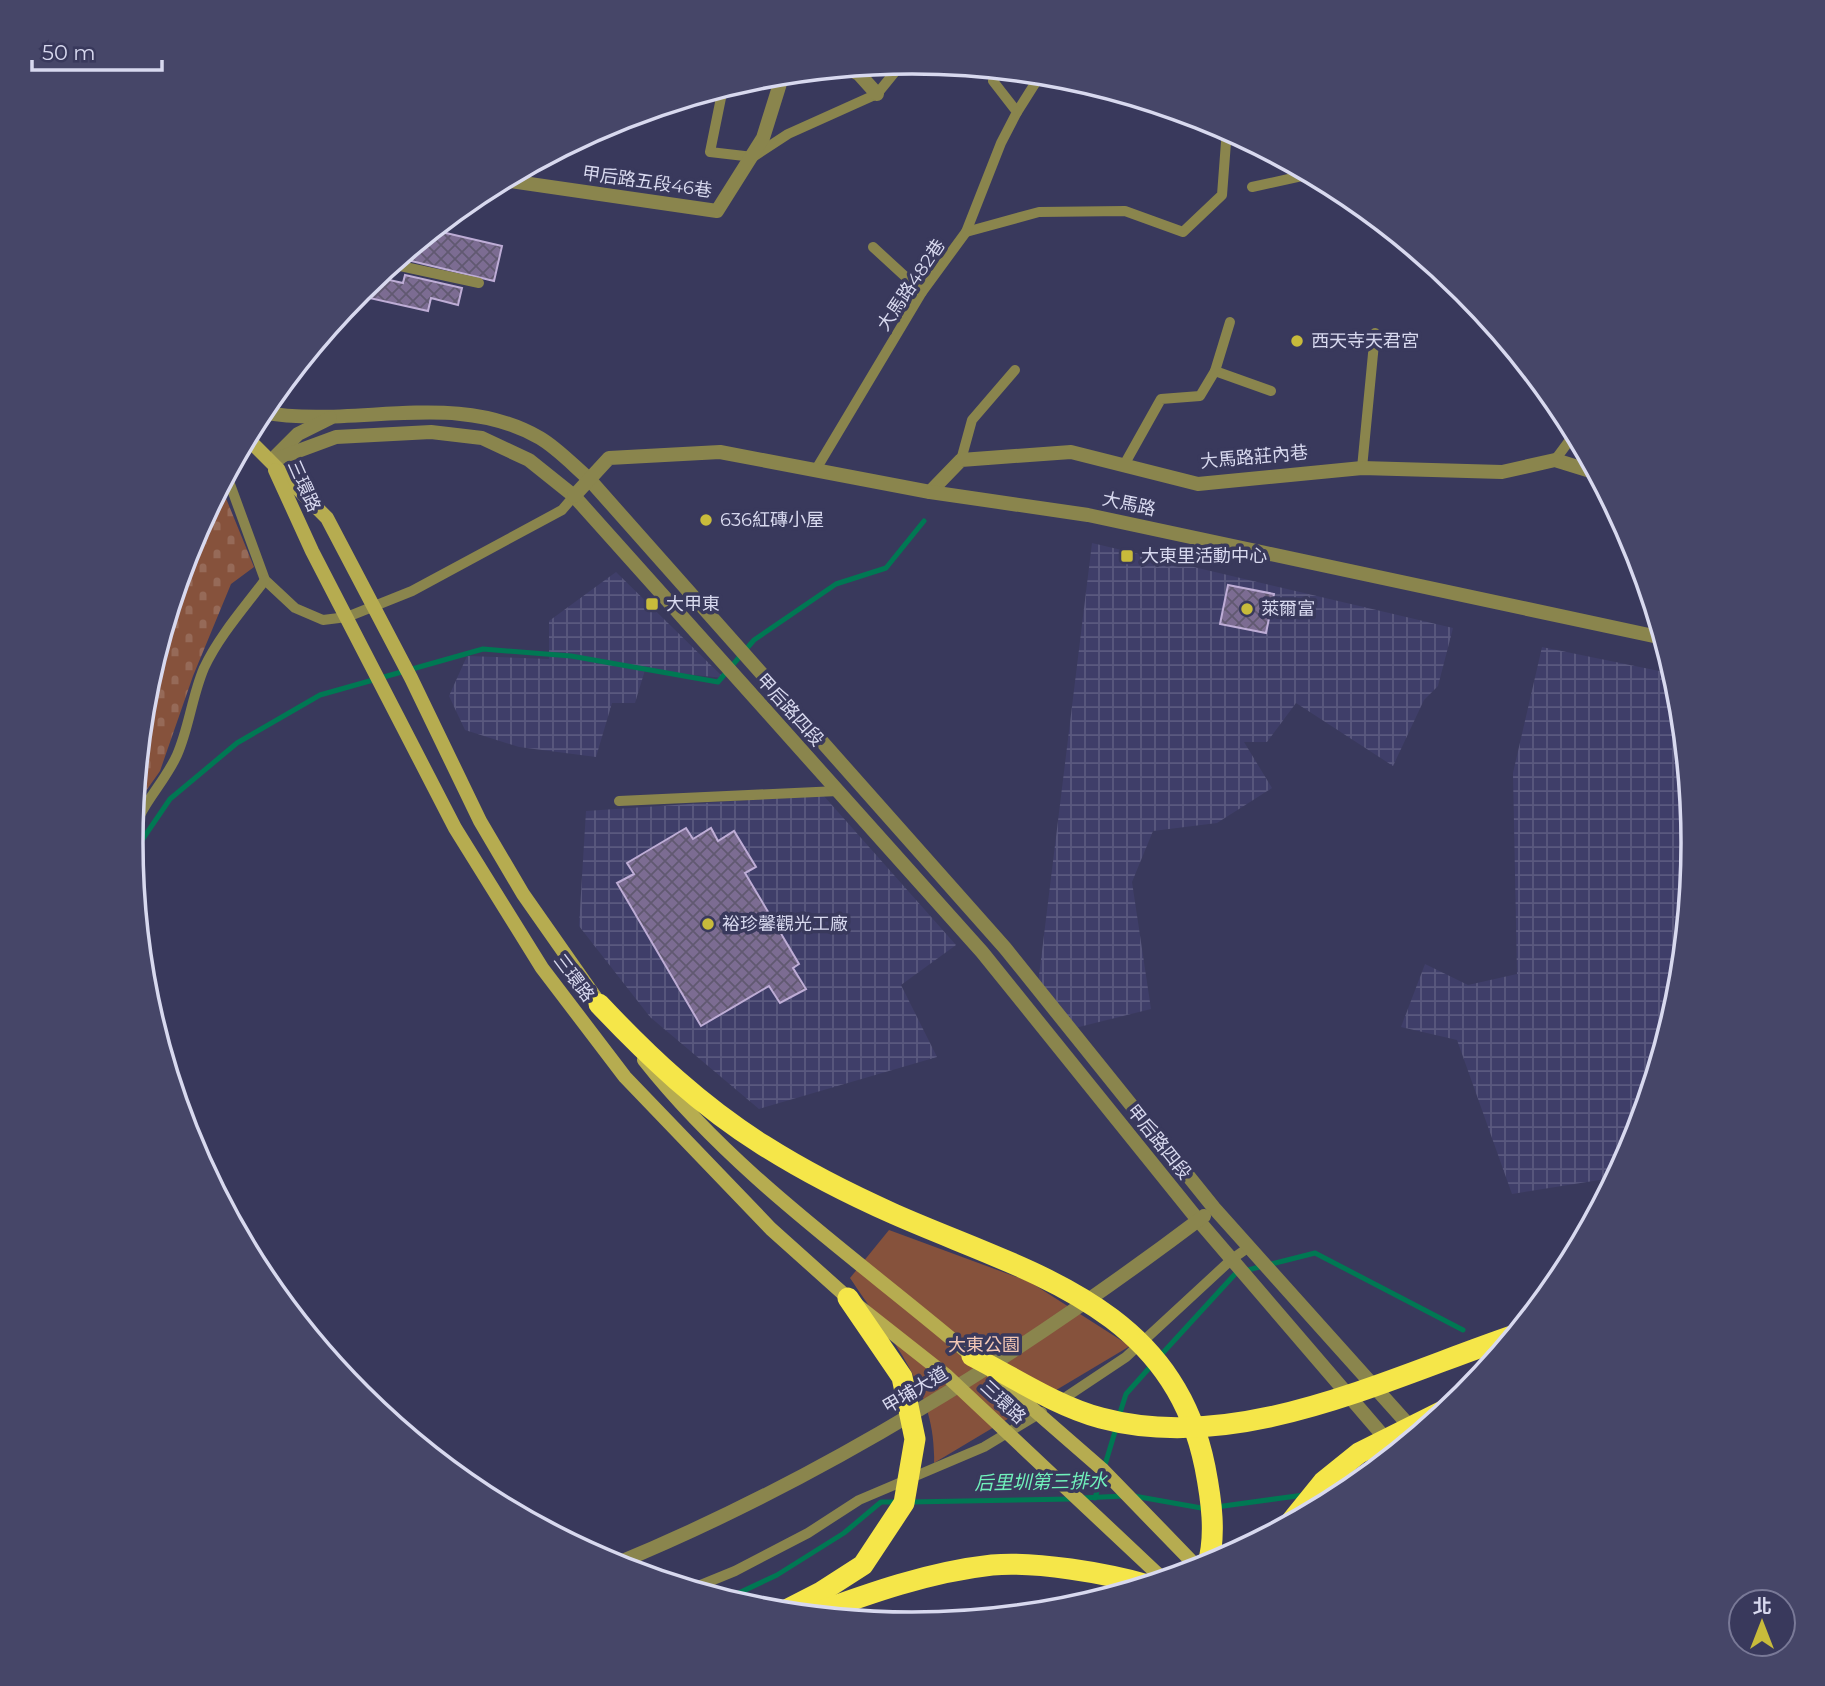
<svg xmlns="http://www.w3.org/2000/svg" width="1825" height="1686" viewBox="0 0 1825 1686" font-family="Montserrat,'Noto Sans TC',sans-serif">
	<style>
		.industrial { fill: url(#industrial-grid) }
		.cemetery { fill: url(#cemetery-stones) }
		.park { fill: #86523c }
		.lines { fill: none; stroke-linecap: round; stroke-linejoin: round }
		.stream { stroke: #007853; stroke-width: 5 }
		.building { fill: url(#building-cross-hatch); stroke: #beadd6; stroke-width: 2 }
		.service { stroke: #8a854d; stroke-width: 10 }
		.minor { stroke: #8a854d; stroke-width: 14 }
		.tertiary { stroke: #8a854d; stroke-width: 14 }
		.secondary { stroke: #b6ac50; stroke-width: 14 }
		.motorway { stroke: #f5e649; stroke-width: 21 }
		.poi-dot { fill: #c8bb3b; stroke: #39395c; stroke-width: 2.5 }
		.labels { text-anchor: middle; dominant-baseline: central; stroke-width: 7; stroke-linejoin: round; paint-order: stroke }
		.street-label { font-size: 18px; fill: #d8d9ef; stroke: #39395c }
		.poi-label { font-size: 18px; fill: #d8d9ef; stroke: #39395c; text-anchor: start }
		.park-label { font-size: 18px; fill: #f3c7b5; stroke: #39395c }
		.water-label { font-size: 19px; font-style: italic; fill: #70f1bb; stroke: #39395c }
		.rim { fill: none; stroke: #d8d9ef; stroke-width: 3.5 }
	</style>
	<defs>
		<pattern id="industrial-grid" width="8" height="8" patternUnits="userSpaceOnUse" patternTransform="scale(1.75)"><rect width="8" height="8" fill="#3f3e69"/><path d="M0 4h8M4 0v8" fill="none" stroke="#5a597f"/></pattern>
		<pattern id="cemetery-stones" width="16" height="16" patternUnits="userSpaceOnUse" patternTransform="scale(1.75)"><rect width="16" height="16" fill="#86523c"/><path d="M2 7V4a2 2 0 0 1 4 0v3zM10 15v-3a2 2 0 0 1 4 0v3z" fill="#966a58"/></pattern>
		<pattern id="building-cross-hatch" width="8" height="8" patternUnits="userSpaceOnUse" patternTransform="scale(1.75)"><rect width="8" height="8" fill="#7c6c92"/><path d="M0 0l8 8M0 8l8-8" fill="none" stroke="#615971"/></pattern>
	</defs>
	<rect width="100%" height="100%" fill="#39395c"/>
	<g class="industrial">
		<path d="M1092 543 1453 628 1438 686 1424 700 1393 766 1296 703 1267 742H1244L1272 788 1217 823 1153 831 1132 882 1151 1009 1075 1028 1038 984Z"/>
		<path d="M616 572 724 678 645 670 635 703H612L596 757 519 747 465 730 449 696 467 656 549 659V621Z"/>
		<path d="M1542 647 1674 674 1679 691 1694 843 1679 996 1635 1143 1613 1183 1612 1178 1512 1194 1457 1040 1401 1027 1425 964 1468 985 1517 974 1513 773Z"/>
		<path d="M823 795 956 945 901 985 937 1057 759 1109 650 1017 579 926 586 811Z"/>
	</g>
	<path class="cemetery" d="M221 486 254 567 231 584 193 676 160 771 134 808 146 690 190 543Z"/>
	<path class="park" d="M889 1230 1030 1282 1130 1346 934 1463C937 1389 889 1337 850 1278Z"/>
	<g class="lines">
		<g class="stream">
			<path d="M134 873 140 843 170 799 237 743 320 695 483 649 571 656 718 682 754 640 836 584 886 568 924 521"/>
			<path d="M1160 1356 1236 1273 1315 1253 1463 1330"/>
			<path d="M1119 1416 1126 1394 1151 1366"/>
			<path d="M1336 1483 1379 1467"/>
			<path d="M1134 1496 1207 1509"/>
			<path d="M1081 1498 1124 1496"/>
			<path d="M1095 1498 1117 1425"/>
			<path d="M910 1502 1071 1499"/>
			<path d="M1216 1507 1304 1495"/>
			<path d="M726 1599 777 1575 844 1533 881 1502H896"/>
		</g>
	</g>
	<g class="building">
		<path d="M433 230 502 246 494 281 399 258Z"/>
		<path d="M405 275 462 288 458 305 431 298 428 311 356 295 376 277 403 283Z"/>
		<path d="M1228 585 1274 594 1266 633 1220 624Z"/>
		<path d="M686 828 693 839 711 828 718 841 734 831 756 867 745 873 799 964 793 968 806 989 780 1003 769 986 701 1026 617 883 634 874 627 863Z"/>
	</g>
	<g class="lines">
		<g class="service">
			<path d="M723 88 710 152 753 157 788 134 877 94 903 62"/>
			<path d="M1017 112 1041 74"/>
			<path d="M1252 187 1311 174"/>
			<path d="M966 232 1039 212 1125 211 1183 232 1222 195 1227 129"/>
			<path d="M873 247 922 292"/>
			<path d="M391 264 479 283"/>
			<path d="M1215 371 1271 391"/>
			<path d="M961 460 972 420 1015 370"/>
			<path d="M1555 460 1575 433"/>
			<path d="M1124 465 1161 399 1200 396 1215 371 1230 322"/>
			<path d="M1362 468 1375 333"/>
			<path d="M815 471 922 292 966 232 1001 143 1017 112 993 81 999 70"/>
			<path d="M227 476 265 580 295 608 323 620 347 617 412 591 562 510 574 496"/>
			<path d="M619 801 838 791"/>
			<path d="M131 845C135 808 162 788 177 755 189 728 192 696 204 668 219 636 244 608 265 580"/>
			<path d="M1060 1401 1126 1357 1232 1259 1249 1247"/>
			<path d="M691 1589 735 1571 808 1533 859 1500 984 1447 1042 1412"/>
		</g>
		<g class="minor">
			<path d="M847 68 859 74 877 94"/>
			<path d="M503 180 717 211 763 138 783 74"/>
			<path d="M930 492 961 460 1071 452 1198 484 1362 468 1502 472 1555 460 1597 473"/>
		</g>
		<g class="tertiary">
			<path d="M261 412C353 430 454 388 540 438 557 448 573 465 589 479L1005 948 1214 1208 1414 1431"/>
			<path d="M276 456 298 434 330 418"/>
			<path d="M271 461 336 437 431 432 482 438 529 460 574 496 982 952 1198 1220 1397 1452"/>
			<path d="M574 496 609 458 720 452 930 492 1088 515 1663 638"/>
			<path d="M613 1565C825 1478 1021 1354 1204 1216"/>
		</g>
		<g class="secondary">
			<path d="M247 438 327 518 411 678 480 821 523 894 605 1011"/>
			<path d="M275 470 312 551 455 828 542 968 625 1077 771 1229 848 1298 947 1376 1164 1580"/>
			<path d="M644 1060C738 1179 865 1264 979 1362"/>
			<path d="M994 1375 1103 1470 1199 1569"/>
		</g>
		<g class="motorway">
			<path d="M599 1004C649 1057 701 1106 763 1145 804 1171 849 1194 894 1214 1025 1272 1172 1304 1205 1467 1211 1498 1217 1536 1207 1567"/>
			<path d="M972 1356C1013 1377 1056 1406 1101 1418 1237 1455 1388 1378 1515 1335"/>
			<path d="M1289 1524 1323 1482 1359 1453 1455 1405"/>
			<path d="M782 1612 821 1592 863 1565 904 1503 915 1439 902 1377 848 1298"/>
			<path d="M810 1615C870 1593 929 1572 992 1565 1036 1561 1105 1573 1148 1585"/>
		</g>
	</g>
	<g class="poi-dot">
		<circle cx="1297" cy="341" r="7"/>
		<circle cx="706" cy="520" r="7"/>
		<rect x="1120" y="549" width="14" height="14" rx="3.5"/>
		<rect x="645" y="597" width="14" height="14" rx="3.5"/>
		<circle cx="1247" cy="609" r="7"/>
		<circle cx="708" cy="924" r="7"/>
	</g>
	<g class="labels">
		<g class="street-label">
			<text transform="translate(647 182) rotate(8)">甲后路五段46巷</text>
			<text transform="translate(911 285) rotate(-56)">大馬路482巷</text>
			<text transform="translate(1254 457) rotate(-5)">大馬路莊內巷</text>
			<text transform="translate(304 486) rotate(66)">三環路</text>
			<text transform="translate(1129 504) rotate(12)">大馬路</text>
			<text transform="translate(790 710) rotate(48)">甲后路四段</text>
			<text transform="translate(574 978) rotate(53)">三環路</text>
			<text transform="translate(1159 1142) rotate(51)">甲后路四段</text>
			<text transform="translate(915 1390) rotate(-31)">甲埔大道</text>
			<text transform="translate(1003 1402) rotate(43)">三環路</text>
		</g>
		<g class="poi-label">
			<text x="1311" y="341">西天寺天君宮</text>
			<text x="720" y="520">636紅磚小屋</text>
			<text x="1141" y="556">大東里活動中心</text>
			<text x="666" y="604">大甲東</text>
			<text x="1261" y="609">萊爾富</text>
			<text x="722" y="924">裕珍馨觀光工廠</text>
		</g>
		<g class="park-label">
			<text x="984" y="1345">大東公園</text>
		</g>
		<g class="water-label">
			<text transform="translate(1041 1482) rotate(-1)">后里圳第三排水</text>
		</g>
	</g>
	<path d="M0 0H1825V1686H0ZM143 843a769 769 0 1 1 1538 0a769 769 0 1 1-1538 0Z" fill="#464668" fill-rule="evenodd"/>
	<path class="rim" d="M143 843a769 769 0 1 1 1538 0a769 769 0 1 1-1538 0Z"/>
	<g transform="translate(1762 1623)"><circle r="33" fill="#39395c" stroke="#797997" stroke-width="2"/>
	<path d="M0-5L12 26L0 18L-12 26Z" fill="#c8bb3b"/>
	<text y="-10" font-size="19" font-weight="bold" text-anchor="middle" fill="#d8d9ef">北</text>
	</g>
	<path d="M32 60v10h130v-10" fill="none" stroke="#d8d9ef" stroke-width="3.5"/>
	<text x="42" y="60" font-size="21" fill="#d8d9ef" stroke="#39395c" stroke-width="5" paint-order="stroke">50 m</text>
</svg>
